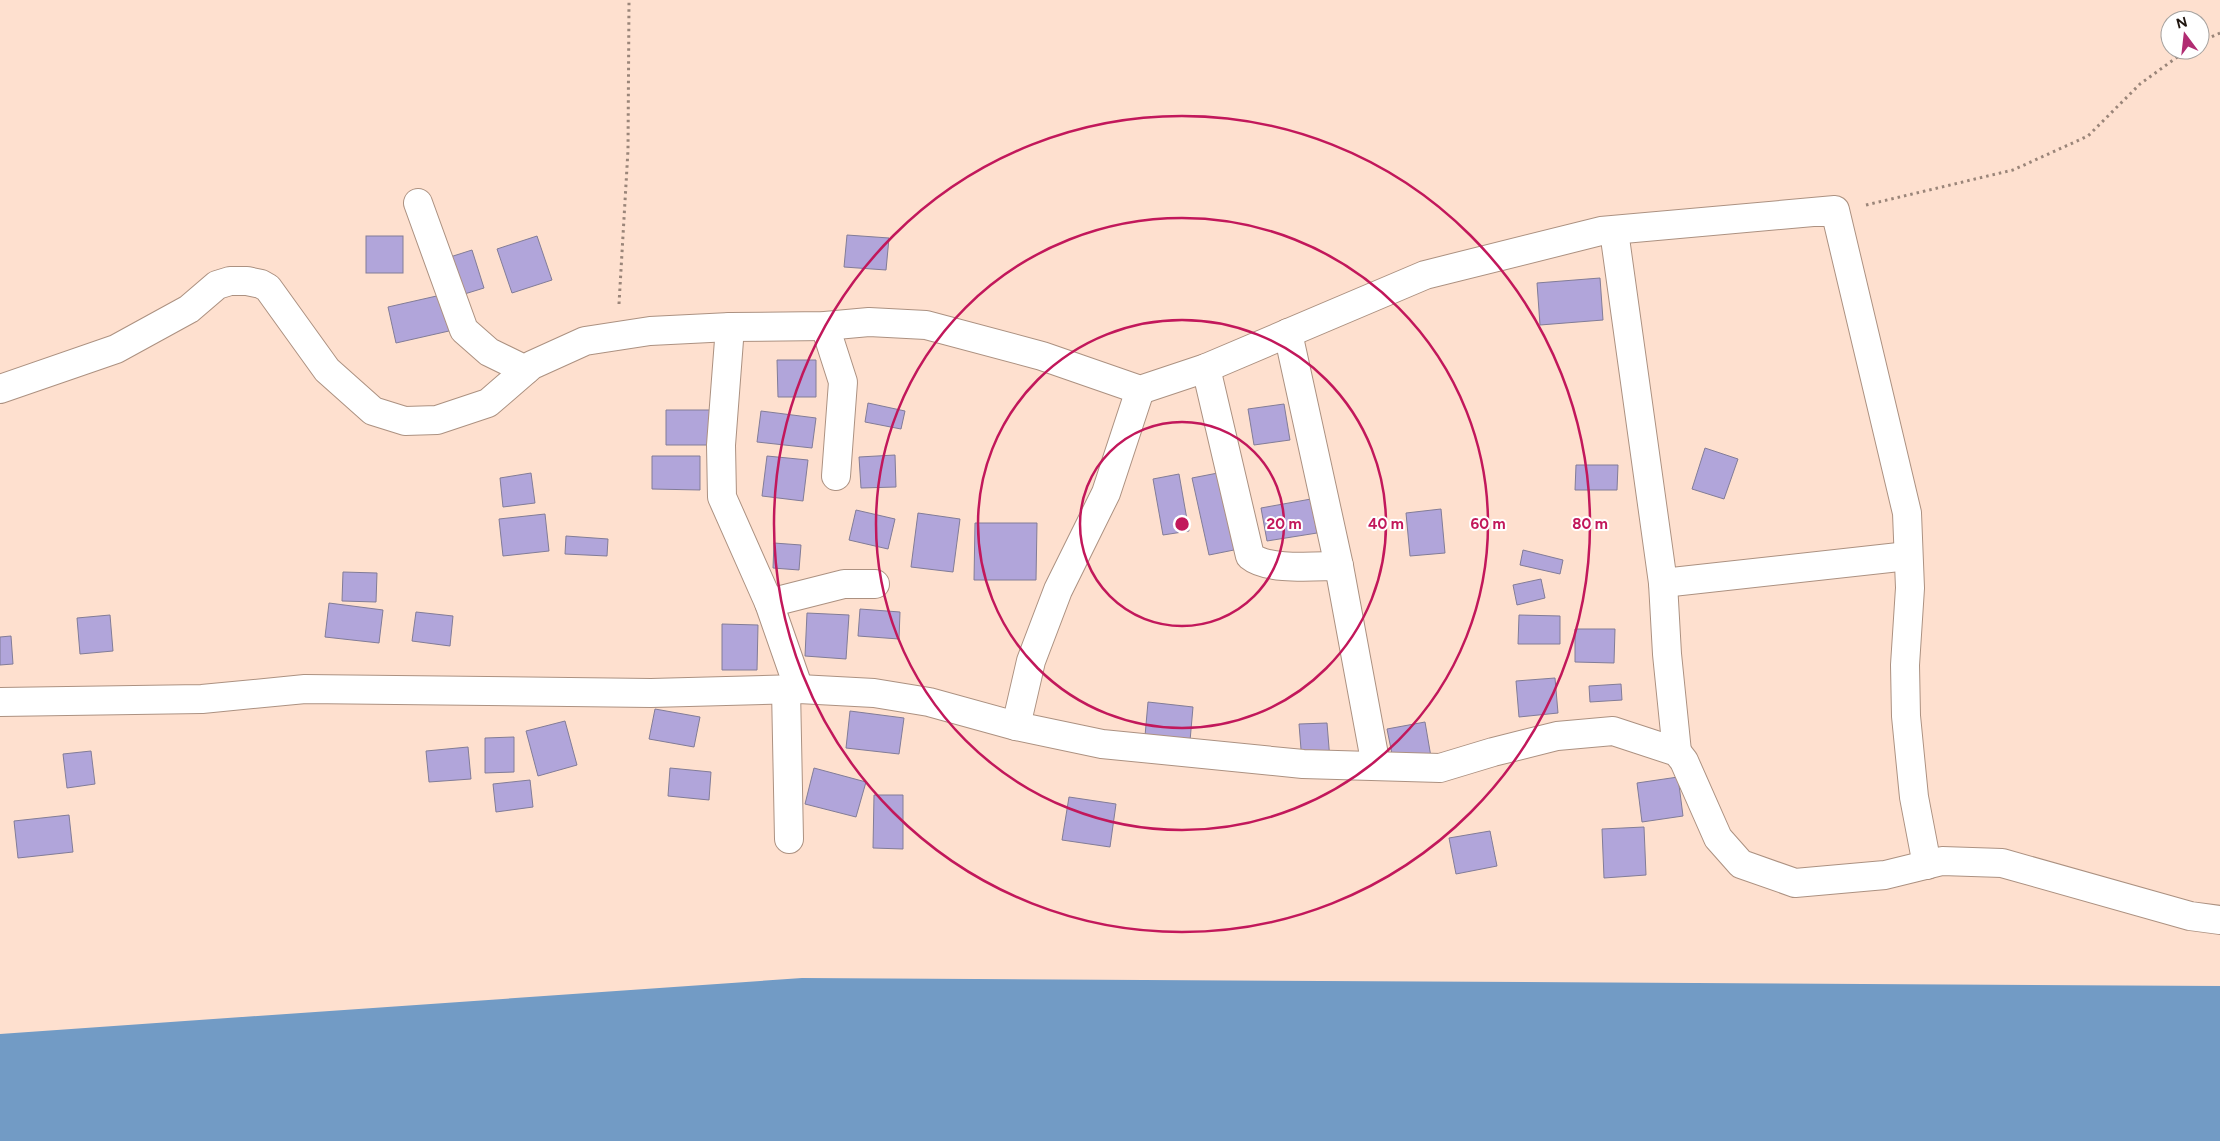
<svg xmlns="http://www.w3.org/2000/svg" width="2220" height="1141" viewBox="0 0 2220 1141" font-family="Figtree,sans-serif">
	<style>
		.water { fill: #729bc5 }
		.building { fill: #b1a5da; stroke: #827c97 }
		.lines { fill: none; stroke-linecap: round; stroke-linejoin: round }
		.minor-casing { stroke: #ac9181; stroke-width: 30 }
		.path { stroke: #9a8579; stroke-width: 3; stroke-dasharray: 2.5 4; stroke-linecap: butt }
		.minor { stroke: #fff; stroke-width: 28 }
		.ring { fill: none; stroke: #c2185b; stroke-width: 2.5 }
		.centre { fill: #c2185b; stroke: #fff; stroke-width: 2.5 }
		.ring-label { font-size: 15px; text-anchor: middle; font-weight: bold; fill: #c2185b; stroke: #fff; stroke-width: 4; stroke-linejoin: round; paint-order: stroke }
	</style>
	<rect width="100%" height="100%" fill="#fee0cf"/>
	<path class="water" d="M802 978 2220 986V1141H0V1034Z"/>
	<g class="building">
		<path d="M847 235 889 238 886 270 844 267Z"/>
		<rect x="366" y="236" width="37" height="37"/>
		<path d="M537 236 552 280 512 293 497 249Z"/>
		<path d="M472 250 484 288 458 296 447 258Z"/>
		<path d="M1600 278 1603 320 1540 325 1537 283Z"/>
		<path d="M441 295 449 331 396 343 388 307Z"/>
		<path d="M777 360H816V397H778Z"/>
		<path d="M868 403 905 411 901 429 865 422Z"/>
		<path d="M1284 404 1290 440 1254 445 1248 409Z"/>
		<path d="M666 410H715L714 445H666Z"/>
		<path d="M761 411 816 418 812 448 757 442Z"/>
		<path d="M1705 448 1738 459 1724 499 1692 489Z"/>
		<path d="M895 455 896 487 861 488 859 457Z"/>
		<path d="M652 456H700V490L652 489Z"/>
		<path d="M767 456 808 460 803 501 762 496Z"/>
		<path d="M1576 465H1618L1617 490H1575Z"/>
		<path d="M1223 472 1239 549 1209 555 1192 478Z"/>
		<path d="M531 473 535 503 503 507 500 478Z"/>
		<path d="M1179 474 1189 531 1163 535 1153 479Z"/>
		<path d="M1311 499 1317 533 1267 541 1261 508Z"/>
		<path d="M1441 509 1445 553 1410 556 1406 513Z"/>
		<path d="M856 510 895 519 888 549 849 540Z"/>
		<path d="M918 513 960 519 953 572 911 567Z"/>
		<path d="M545 514 549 551 503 556 499 519Z"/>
		<path d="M975 523H1037L1036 580H974Z"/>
		<path d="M566 536 608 539 607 556 565 554Z"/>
		<path d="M774 543 801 545 799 570 773 568Z"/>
		<path d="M1523 550 1563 560 1560 574 1520 565Z"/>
		<path d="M343 572 377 573 376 602 342 601Z"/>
		<path d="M1541 579 1545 598 1517 605 1513 585Z"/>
		<path d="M329 603 383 610 379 643 325 637Z"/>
		<path d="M860 609 900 612 899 639 858 636Z"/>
		<path d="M416 612 453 616 450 646 412 641Z"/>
		<path d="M807 613 849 615 846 659 805 656Z"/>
		<path d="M110 615 113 651 80 654 77 618Z"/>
		<path d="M1519 615 1560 616V644H1518Z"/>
		<path d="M722 624 758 625 757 670H722Z"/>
		<path d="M1575 629H1615L1614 663 1575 662Z"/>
		<path d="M11 636 13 664 0 665V637Z"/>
		<path d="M1555 678 1558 713 1519 717 1516 681Z"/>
		<path d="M1621 684 1622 700 1590 702 1589 686Z"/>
		<path d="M1148 702 1193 707 1190 741 1145 736Z"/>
		<path d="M655 709 700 717 694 747 649 739Z"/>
		<path d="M850 711 904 718 899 754 846 748Z"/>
		<path d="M565 721 577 765 538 776 526 731Z"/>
		<path d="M1425 722 1431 757 1394 764 1387 729Z"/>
		<path d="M1327 723 1330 760 1302 762 1299 724Z"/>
		<path d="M514 737V772L485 773V738Z"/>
		<path d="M468 747 471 779 429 782 426 751Z"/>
		<path d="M91 751 95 784 67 788 63 754Z"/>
		<path d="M670 768 711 772 709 800 668 796Z"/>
		<path d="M814 768 866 782 856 817 805 804Z"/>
		<path d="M1678 777 1683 816 1642 822 1637 783Z"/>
		<path d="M530 780 533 807 496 812 493 784Z"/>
		<path d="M874 795H903V849L873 848Z"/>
		<path d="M1069 797 1116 804 1110 847 1062 840Z"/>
		<path d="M69 815 73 852 18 858 14 821Z"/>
		<path d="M1644 827 1646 875 1604 878 1602 829Z"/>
		<path d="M1490 831 1497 866 1456 874 1449 838Z"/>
	</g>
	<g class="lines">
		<defs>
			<g id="minor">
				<path d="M418 203 464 330 489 352 526 370"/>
				<path d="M1614 231 1663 583 1667 654 1677 752"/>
				<path d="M825 326 843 382 836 476"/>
				<path d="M730 327 721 445 722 497 769 603 799 689"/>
				<path d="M1288 333 1339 566 1376 766"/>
				<path d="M1206 368 1250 556C1268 571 1316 566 1339 566"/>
				<path d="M0 389 116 349 189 309 217 285 230 281H247L261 284 268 288 327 370 373 411 405 421 437 420 488 403 532 365 585 341 650 331 730 327 825 326 869 322 926 325 1042 356 1140 390 1206 368 1425 275 1601 231 1835 210 1907 513 1910 588 1905 665 1906 716 1914 797 1927 865"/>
				<path d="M1663 583 1908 556"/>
				<path d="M769 603 844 584H875"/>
				<path d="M786 689 789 839"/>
				<path d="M0 702 202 699 305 689 651 693 799 689 874 693 929 702 1016 726 1102 744 1303 764 1440 768 1493 752 1557 736 1613 731 1677 752 1684 761 1718 838 1741 864 1795 883 1885 875 1942 861 2002 863 2190 916 2220 920"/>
				<path d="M1016 726 1031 661 1058 590 1106 493 1140 390"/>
			</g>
		</defs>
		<use href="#minor" class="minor-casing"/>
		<g class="path">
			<path d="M2200 42 2220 33"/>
			<path d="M1866 205 2013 170 2088 136 2140 84 2187 50"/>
			<path d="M619 304 628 150 629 0"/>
		</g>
		<use href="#minor" class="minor"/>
	</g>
	<g class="ring">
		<circle cx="1182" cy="524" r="102"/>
		<circle cx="1182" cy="524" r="204"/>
		<circle cx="1182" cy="524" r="306"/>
		<circle cx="1182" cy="524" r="408"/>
	</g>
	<circle cx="1182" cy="524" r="8" class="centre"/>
	<g class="ring-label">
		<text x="1284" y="529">20 m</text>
		<text x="1386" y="529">40 m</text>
		<text x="1488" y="529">60 m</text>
		<text x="1590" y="529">80 m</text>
	</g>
	<g transform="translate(2185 35) rotate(345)"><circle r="24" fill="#ffffff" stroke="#a6a29f"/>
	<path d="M0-4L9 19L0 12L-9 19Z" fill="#b12c72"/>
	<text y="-8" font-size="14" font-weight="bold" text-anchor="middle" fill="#201610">N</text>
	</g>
</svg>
